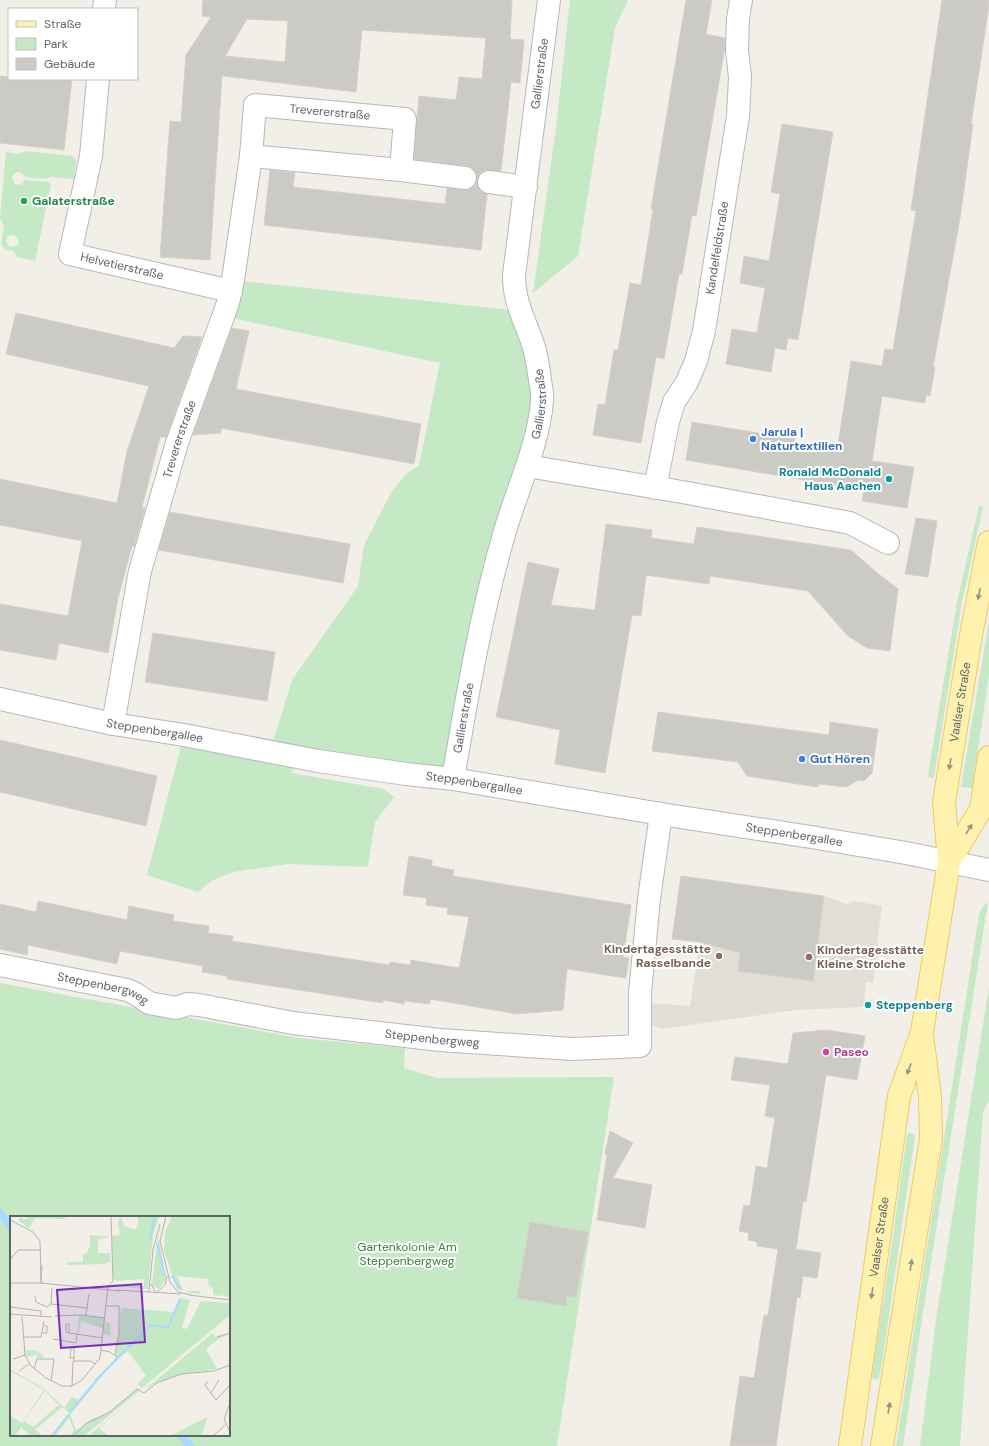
<svg xmlns="http://www.w3.org/2000/svg" width="989" height="1446" viewBox="0 0 989 1446" font-family="'DM Sans',sans-serif">
	<style>
		.education { fill: #e1ded6 }
		.green { fill: #c5e8c5; fill-rule: evenodd }
		.lines { fill: none; stroke-linecap: round; stroke-linejoin: round }
		.stream { stroke: #aadaff; stroke-width: 8 }
		.building { fill: #cccac5; stroke: #d6d1c6; fill-rule: evenodd }
		.minor-casing { stroke: #b5b8bc; stroke-width: 24 }
		.primary-casing { stroke: #f2c960; stroke-width: 24 }
		.minor { stroke: #fff; stroke-width: 22 }
		.primary { stroke: #fff2af; stroke-width: 22 }
		.oneway { fill: #979581 }
		.leisure-dot { fill: #2e9e5b; stroke: #fff; stroke-width: 1.5 }
		.shop-dot { fill: #3f7fe0; stroke: #fff; stroke-width: 1.5 }
		.culture-dot { fill: #0f9aa8; stroke: #fff; stroke-width: 1.5 }
		.education-dot { fill: #8d6e63; stroke: #fff; stroke-width: 1.5 }
		.hotel-dot { fill: #d1479c; stroke: #fff; stroke-width: 1.5 }
		.labels { text-anchor: middle; dominant-baseline: central; stroke-width: 4; stroke-linejoin: round; paint-order: stroke }
		.street-label { font-size: 12px; fill: #5f6368; stroke: #fff }
		.leisure-label { font-size: 12px; font-weight: bold; fill: #27864d; stroke: #fff; text-anchor: start }
		.shop-label { font-size: 12px; font-weight: bold; fill: #366cbe; stroke: #fff; text-anchor: start }
		.culture-label { font-size: 12px; font-weight: bold; fill: #0d838f; stroke: #fff; text-anchor: end }
		.education-label { font-size: 12px; font-weight: bold; fill: #785e54; stroke: #fff; text-anchor: end }
		.hotel-label { font-size: 12px; font-weight: bold; fill: #b23c85; stroke: #fff; text-anchor: start }
		.park-label { font-size: 12px; fill: #348238; stroke: #fff }
		.inset-river { fill: none; stroke: #aadaff; stroke-width: 2 }
		.inset-road { fill: none; stroke: #b3b3b1; stroke-width: 1 }
		.view { fill: #7b2cbf; fill-opacity: 0.15; stroke: #7b2cbf; stroke-width: 2 }
		.inset-edge { fill: none; stroke: #5f6368; stroke-width: 2 }
	</style>
	<rect width="100%" height="100%" fill="#f1efe8"/>
	<path class="education" d="M768 889 824 896 846 904 853 901 882 906 877 943H879L873 983 866 982 864 1007 796 1010 662 1029 653 1026 649 1018V1003L690 1006 700 942Z"/>
	<g class="green">
		<path d="M570 0H628L615 28 578 256 533 293 556 128Z"/>
		<path d="M26 151 72 156 76 160 74 178 72 179 50 177 46 179 25 177 22 173 17 172 13 175 12 179 15 184 20 185 24 182V180L49 182 51 185 35 261 17 257 13 251 6 250 1 245 4 225 0 218 6 152 18 154ZM11 235 16 236 19 240 18 245 14 247 9 246 6 242 7 237Z"/>
		<path d="M233 280 519 311 543 399 453 779 300 758 291 773 384 789 394 797 375 822 368 865 366 867 288 864 233 872 211 881 198 892 147 875 184 735 270 752 292 680 358 586 364 545 392 491 406 474 419 466 440 363 223 316Z"/>
		<path d="M979 506 983 507 962 602 934 778 928 777 930 763 957 602Z"/>
		<path d="M989 621V676L972 788 961 787Z"/>
		<path d="M988 902 922 1319 903 1446H896L979 914 984 905Z"/>
		<path d="M0 983 299 1038 405 1048 404 1068 437 1078 614 1077 557 1446H0ZM11 1217H229V1435H11Z"/>
		<path d="M989 987V1100L983 1112 960 1446H920L937 1313Z"/>
		<path d="M909 1133H911L915 1135 883 1356 879 1378 875 1380 872 1377 874 1360 892 1244 907 1134Z"/>
	</g>
	<g class="lines">
		<g class="stream">
			<path d="M0 1213 11 1227"/>
			<path d="M181 1435 190 1446"/>
		</g>
	</g>
	<g class="building">
		<path d="M203 0H512L510 39 524 40 520 83 511 82 501 171 485 170 479 174 477 179 476 173 473 168 467 166 414 159 419 96 456 100 459 77 482 79 486 38 362 30 356 92 222 76 210 260 160 257 170 121 181 122 186 55 211 17 202 16ZM247 19 288 21 285 62 225 56Z"/>
		<path d="M686 0H712L706 34 725 38V47L696 216 692 215 682 274H679L664 359 656 357 641 443 593 435 598 404 605 405 614 350H618L630 283 641 285 653 209H651Z"/>
		<path d="M942 0H989V6L971 124H973L960 218 933 367H935L930 396 926 395 925 403 882 396 872 461 914 467 907 508 862 501 864 490 686 460 692 422 795 439V445L837 451 851 361 882 366 885 349 893 350 916 211 911 210Z"/>
		<path d="M0 76 9 77V79H72L64 150 0 143Z"/>
		<path d="M782 124 833 132 798 340 788 338 786 350 775 348 771 372 726 364 732 329 757 333 765 288 740 283 744 256 769 261 780 194 771 192Z"/>
		<path d="M270 170 295 173 293 187 445 204 447 188 463 190H469L475 186 477 181 478 187 481 192 487 194 481 250 264 225Z"/>
		<path d="M16 313 174 348 183 336 202 337 166 437H160L142 507 145 508 134 546H132L118 598 108 653 59 643 56 660 0 650V604L68 616 82 541 0 525V479L117 503 127 451 149 386 6 354Z"/>
		<path d="M232 328 249 331 236 389 421 424 414 464 221 428V433L193 435Z"/>
		<path d="M170 512 350 544 343 583 159 550Z"/>
		<path d="M916 518 937 521 928 577 905 574Z"/>
		<path d="M606 524 652 530 651 538 694 544 697 527 851 550 876 572 898 589 890 651 867 648 848 636 808 591 710 576 709 584 646 575 641 616 632 615 605 773 555 764 560 730 496 717 528 562 559 569 551 605 595 610Z"/>
		<path d="M153 633 275 652 267 701 145 682Z"/>
		<path d="M658 712 829 735 830 722 878 729 872 773 864 781 859 780 846 787 820 784 817 787 747 776 738 762 652 751Z"/>
		<path d="M0 740 157 776 146 826 0 792Z"/>
		<path d="M409 856 432 860V866L454 870 453 876 631 905 623 957 629 958 626 978 567 969 563 1010 517 1014 430 999V1004L405 1001 404 1004 383 1000V1003L227 979V976L202 972 203 966 120 951 117 964 28 945 27 955 0 949V904L36 912 38 901 127 920 129 906 174 915 173 921 209 926 208 933 233 936 232 941 389 965 390 962 410 965 411 960 459 968 469 917 447 914 448 908 426 905 427 898 403 895Z"/>
		<path d="M681 876 824 896 813 981 738 971 740 953 700 942 672 939Z"/>
		<path d="M827 1030 865 1036 857 1080 826 1075 806 1202 803 1201 796 1249 821 1253 817 1278 803 1276 800 1298 797 1297 776 1446H730L740 1376 754 1378 764 1315H768L778 1249 757 1246V1242L748 1240 749 1233 739 1231 744 1205 750 1206 756 1166 767 1168 775 1118 765 1116 770 1085 731 1080 735 1057 788 1064 793 1033Z"/>
		<path d="M610 1131 633 1143 613 1178 652 1185 645 1228 597 1220 607 1155 605 1154Z"/>
		<path d="M530 1222 588 1232 576 1297 567 1296 566 1306 517 1298Z"/>
	</g>
	<g class="lines">
		<defs>
			<g id="minor">
				<path d="M104 9 105 0"/>
				<path id="s1" d="M98 79 91 156 70 254 231 291"/>
				<path d="M255 105 405 119 401 170 251 156Z"/>
				<path d="M401 170 465 178"/>
				<path d="M489 182 526 187"/>
				<path d="M527 466 682 492 850 523 888 543"/>
				<path id="s2" d="M655 488 668 422 674 402 687 382 696 361 704 331 738 116 740 77 737 50 738 19 741 0"/>
				<path id="s3" d="M0 699 113 724 184 735 318 761 406 774 453 779 661 814 811 837 906 853 989 870"/>
				<path id="s4" d="M113 724 140 571 177 443 228 303 233 280 251 156"/>
				<path id="s5" d="M453 779C467 696 481 613 505 531 517 490 539 443 542 401 543 394 541 387 540 380 538 365 536 350 530 336 522 314 514 300 514 275L549 0"/>
				<path id="s6" d="M0 965 127 990 136 994 149 1003 176 1008 188 1004 199 1005 293 1023 440 1040 573 1049 640 1046V993L649 899 661 814"/>
			</g>
			<g id="primary">
				<path d="M949 862 981 809 989 757"/>
				<path id="s7" d="M850 1446 899 1096 922 1032 949 862 944 802 971 635 989 542"/>
				<path d="M882 1446 931 1139 930 1097 922 1035"/>
			</g>
		</defs>
		<use href="#minor" class="minor-casing"/>
		<use href="#primary" class="primary-casing"/>
		<use href="#minor" class="minor"/>
		<use href="#primary" class="primary"/>
	</g>
	<defs><path id="oneway-solid" d="M-6-.8H1V-3.2L6.5 0L1 3.2V.8H-6Z"/></defs>
	<g class="oneway">
		<use href="#oneway-solid" transform="translate(979 594) rotate(101)"/>
		<use href="#oneway-solid" transform="translate(950 764) rotate(99)"/>
		<use href="#oneway-solid" transform="translate(969 829) rotate(-59)"/>
		<use href="#oneway-solid" transform="translate(909 1069) rotate(110)"/>
		<use href="#oneway-solid" transform="translate(911 1265) rotate(-81)"/>
		<use href="#oneway-solid" transform="translate(872 1293) rotate(98)"/>
		<use href="#oneway-solid" transform="translate(889 1408) rotate(-81)"/>
	</g>
	<circle class="leisure-dot" cx="24" cy="201" r="4"/>
	<g class="shop-dot">
		<circle cx="753" cy="439" r="4"/>
		<circle cx="802" cy="759" r="4"/>
	</g>
	<g class="culture-dot">
		<circle cx="889" cy="479" r="4"/>
		<circle cx="868" cy="1005" r="4"/>
	</g>
	<g class="education-dot">
		<circle cx="719" cy="956" r="4"/>
		<circle cx="809" cy="957" r="4"/>
	</g>
	<circle class="hotel-dot" cx="826" cy="1052" r="4"/>
	<g class="labels">
		<g class="street-label">
			<text stroke="none"><textPath href="#s5" startOffset="722">Gallierstraße</textPath></text>
			<text transform="translate(330 112) rotate(5)">Trevererstraße</text>
			<text stroke="none"><textPath href="#s2" startOffset="250">Kandelfeldstraße</textPath></text>
			<text stroke="none"><textPath href="#s1" startOffset="231">Helvetierstraße</textPath></text>
			<text stroke="none"><textPath href="#s5" startOffset="386">Gallierstraße</textPath></text>
			<text stroke="none"><textPath href="#s4" startOffset="293">Trevererstraße</textPath></text>
			<text stroke="none"><textPath href="#s7" startOffset="755">Vaalser Straße</textPath></text>
			<text stroke="none"><textPath href="#s5" startOffset="62">Gallierstraße</textPath></text>
			<text stroke="none"><textPath href="#s3" startOffset="158">Steppenbergallee</textPath></text>
			<text stroke="none"><textPath href="#s3" startOffset="482">Steppenbergallee</textPath></text>
			<text stroke="none"><textPath href="#s3" startOffset="806">Steppenbergallee</textPath></text>
			<text stroke="none"><textPath href="#s6" startOffset="106">Steppenbergweg</textPath></text>
			<text stroke="none"><textPath href="#s6" startOffset="442">Steppenbergweg</textPath></text>
			<text stroke="none"><textPath href="#s7" startOffset="211">Vaalser Straße</textPath></text>
		</g>
		<g class="leisure-label">
			<text x="32" y="201">Galaterstraße</text>
		</g>
		<g class="shop-label">
			<text x="761" y="432">Jarula |<tspan x="761" dy="14">Naturtextilien</tspan></text>
			<text x="810" y="759">Gut Hören</text>
		</g>
		<g class="culture-label">
			<text x="881" y="472">Ronald McDonald<tspan x="881" dy="14">Haus Aachen</tspan></text>
			<text x="876" y="1005" text-anchor="start">Steppenberg</text>
		</g>
		<g class="education-label">
			<text x="711" y="949">Kindertagesstätte<tspan x="711" dy="14">Rasselbande</tspan></text>
			<text x="817" y="950" text-anchor="start">Kindertagesstätte<tspan x="817" dy="14">Kleine Strolche</tspan></text>
		</g>
		<g class="hotel-label">
			<text x="834" y="1052">Paseo</text>
		</g>
		<g class="park-label">
			<text x="407" y="1247">Gartenkolonie Am<tspan x="407" dy="14">Steppenbergweg</tspan></text>
		</g>
	</g>
	<g transform="translate(10 1216)">
		<rect width="220" height="220" fill="#f1efe8"/>
		<path d="M18 0H57L54 3 25 2 19 12 9 5 10 1 16 4ZM110 0 115 11 125 13 128 10V0H149L143 19 138 73 99 70 103 68 134 70V63L106 65 103 62 102 20 117 19H105L110 18 108 8ZM162 0H220V81L213 80V76L211 80 203 79V72L199 70 198 63 167 60 173 75H190V78L181 77 180 76 170 74 167 72 154 35 155 17ZM80 19 100 21 88 23V37H100V46L94 48 57 49V46H73V38L77 37 80 30ZM148 19 156 63 149 73 142 69ZM169 82 180 84 172 112 177 113 191 85 220 87V99L132 172 127 168 136 160 118 135 108 141 60 199 66 214 82 203 96 198 128 172 129 175 74 220H59L64 215 59 202 45 220H41L59 197 52 191 25 214 33 220H20L11 211 5 220H0V200L12 207 34 174 2 156 0 158V155L1 154 33 172 58 195 55 191 62 181 69 184 106 141 111 92 164 96ZM35 175 49 189 23 211 14 205ZM69 99 95 102V112L96 106 100 107 101 120 93 118 94 113 71 105 69 117H67ZM203 117 205 121 220 118 208 123 196 133 207 153 178 157 147 166 133 175ZM16 134 28 135 27 138 30 136 34 142H26L27 138 17 141ZM132 176 89 212 99 220H78ZM198 201 191 220H161L185 207Z" fill="#c5e8c5" fill-rule="evenodd"/>
		<path class="inset-river" d="M140 23 145 0M147 27 155 60M162 60 171 74M85 165 141 109 158 111 170 83M60 196 85 166M42 220 59 198"/>
		<path class="inset-road" d="M156 0 150 25 160 66 168 76 181 79M0 4 23 16 30 25 31 67M0 44 8 34H31M31 66 32 49M0 67H34M31 67 110 75M141 68 146 77 155 69 157 60M42 72 41 88 77 92M107 74 171 78M139 76 143 34 150 8M179 79 220 84M25 80 26 86 37 91 41 88M96 90H109V117L105 139M0 91 31 95V101M0 98 42 101M76 99 79 78M12 100 15 139 21 150 36 162 52 170H62L72 164 90 142 98 70 103 65 101 0M45 100 72 99 95 102M56 108H59V117L56 116ZM33 117H37V110H34M59 117 93 122M13 121H31L34 105M207 121 220 117M43 123 66 127 67 117M91 134 100 136 107 141M3 143 15 139M64 145V132H61L60 142H64M24 153 27 143H44L41 165M9 155 19 148M198 165 195 169 206 184 220 169M62 170 63 145H80L86 148M201 177 209 164M220 187 214 203 220 216M63 220 77 207 100 196 127 173 134 177 147 167 171 158 204 155 220 149M203 220 215 209"/>
		<path class="view" d="M131 68 135 126 51 132 47 74Z"/>
		<rect width="220" height="220" class="inset-edge"/>
	</g>
	<rect x="8" y="8" width="130" height="72" fill="#ffffff" stroke="#bfc1c3"/>
	<rect x="16" y="21" width="20" height="6" fill="#fff2af" stroke="#bfc1c3"/>
	<text x="44" y="28" font-size="12" fill="#5f6368">Straße</text>
	<rect x="16" y="38" width="20" height="12" fill="#c5e8c5" stroke="#bfc1c3"/>
	<text x="44" y="48" font-size="12" fill="#5f6368">Park</text>
	<rect x="16" y="58" width="20" height="12" fill="#cccac5" stroke="#bfc1c3"/>
	<text x="44" y="68" font-size="12" fill="#5f6368">Gebäude</text>
</svg>
